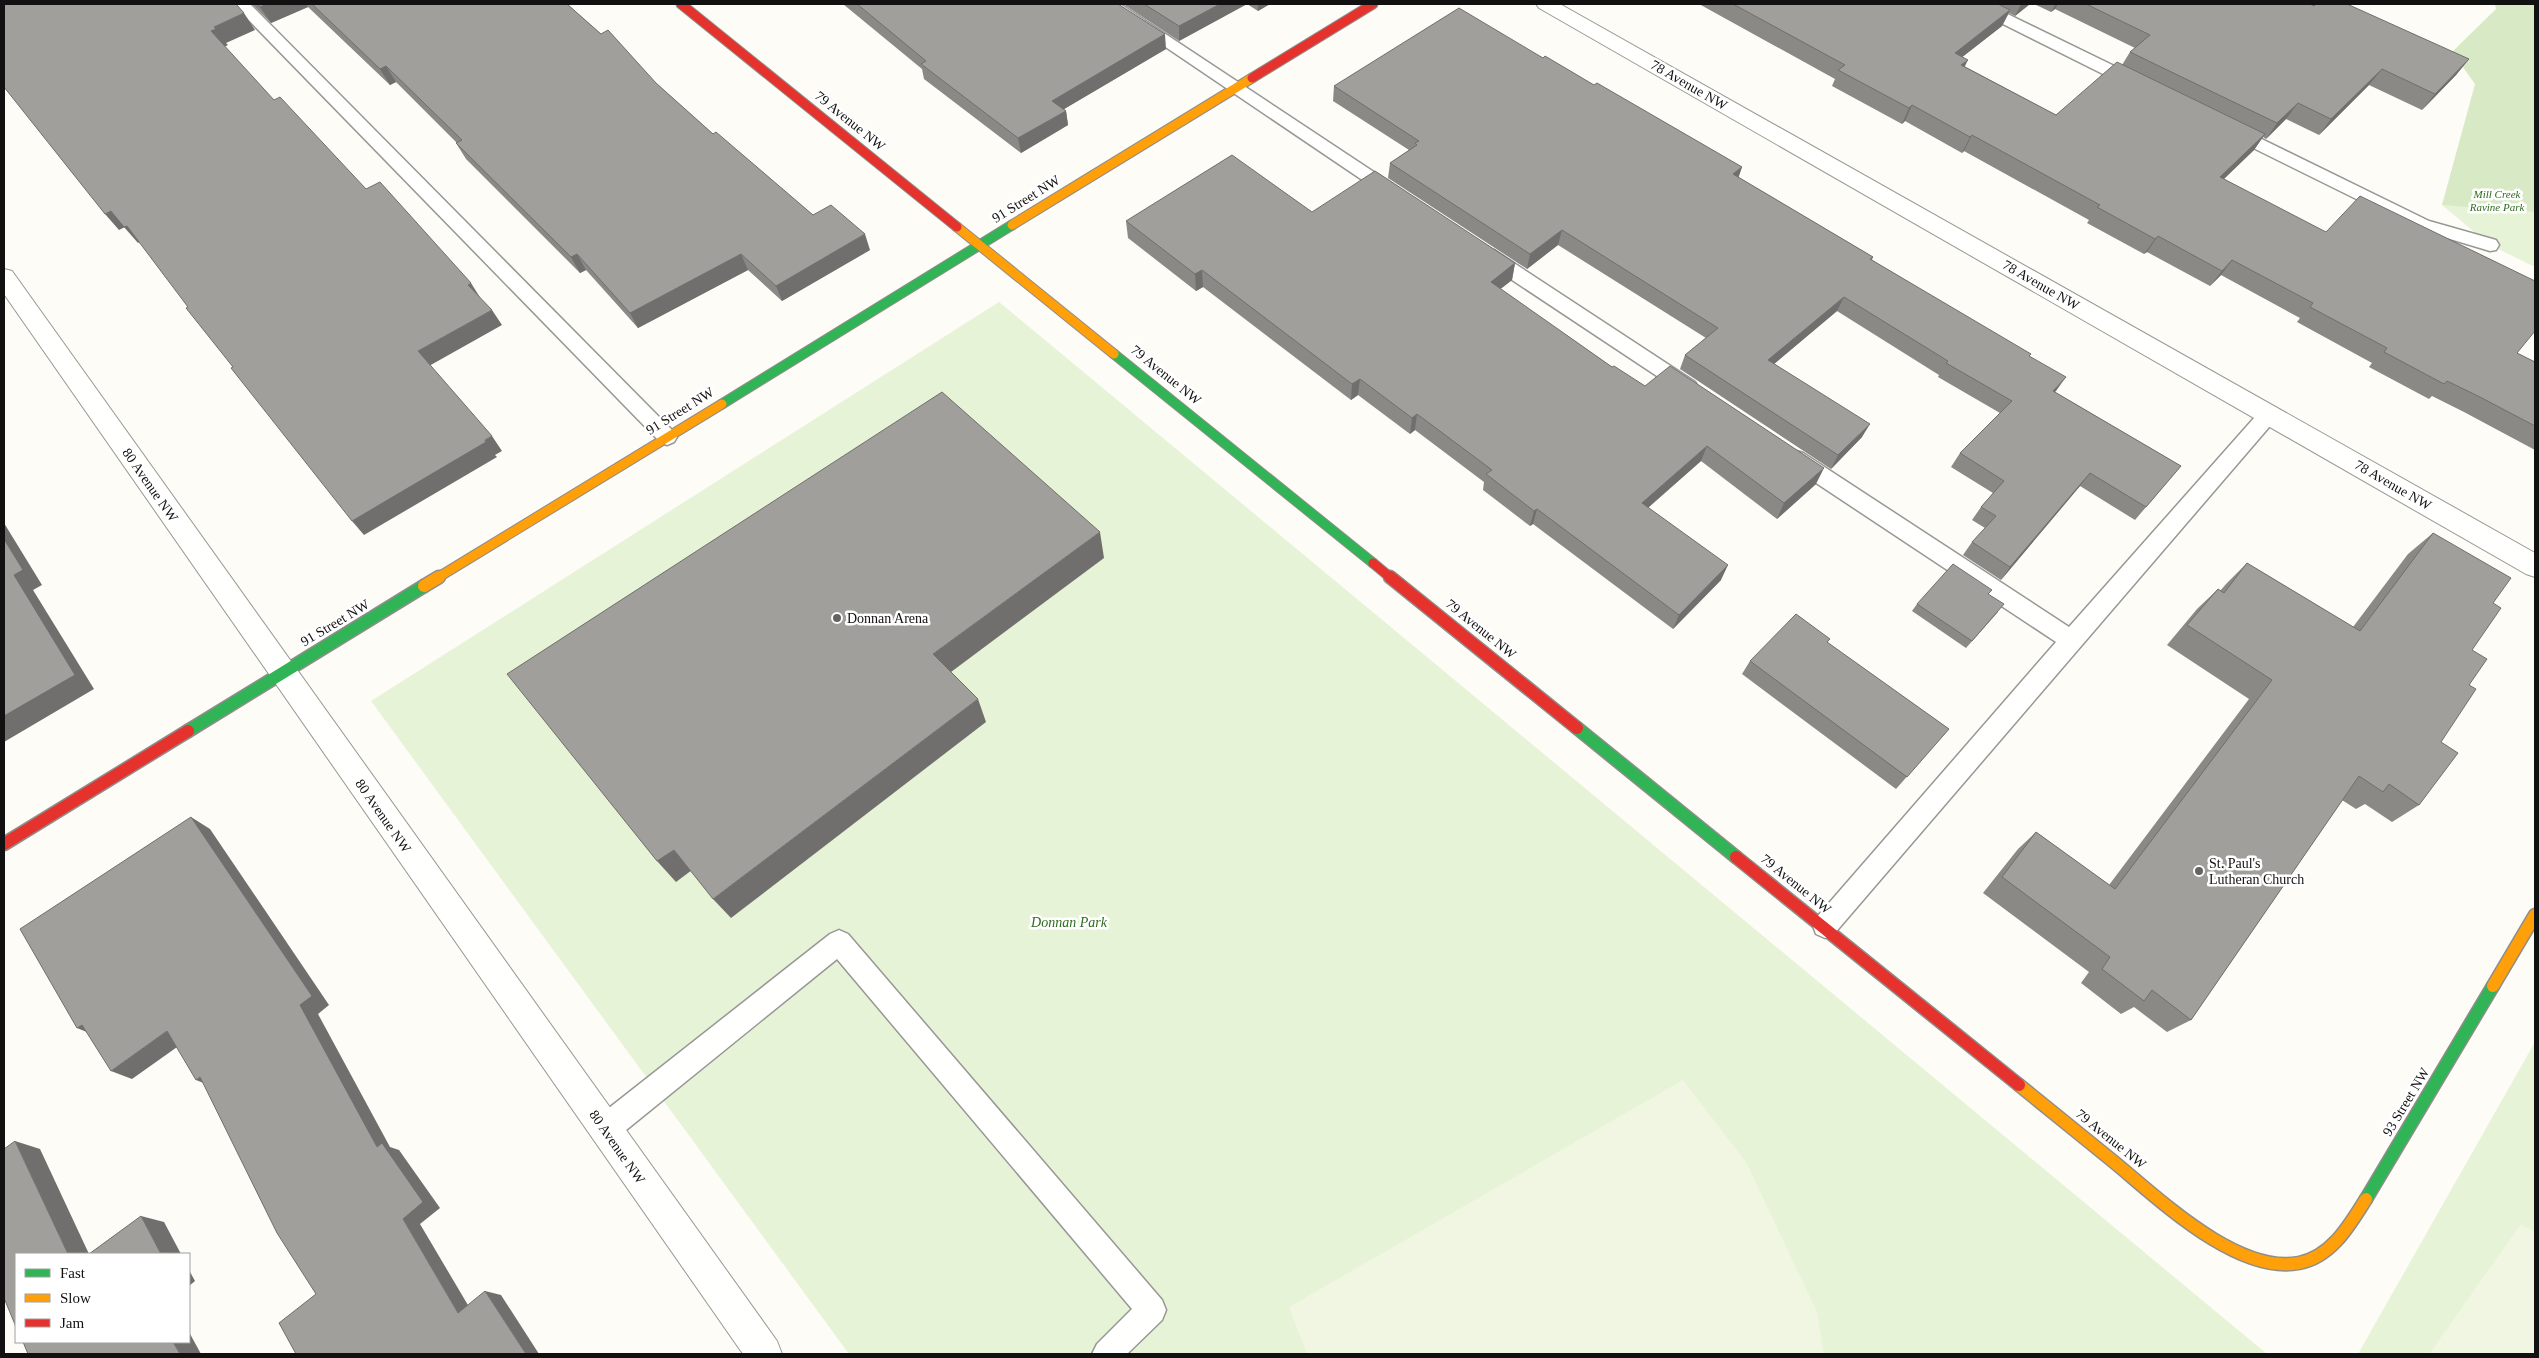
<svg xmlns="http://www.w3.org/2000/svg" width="2539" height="1358" viewBox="0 0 2539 1358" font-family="'Times New Roman',serif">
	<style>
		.green { fill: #e7f3d7 }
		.forest { fill: #d8eac5 }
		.pitch { fill: #f0f6e1 }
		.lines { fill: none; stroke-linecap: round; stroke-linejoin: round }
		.lane-casing { stroke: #979795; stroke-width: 3 }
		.street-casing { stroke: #979795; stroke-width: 2 }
		.fast-far1-casing { stroke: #8e8d8b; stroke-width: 11 }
		.fast-casing { stroke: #8e8d8b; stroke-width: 15 }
		.slow-far1-casing { stroke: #8e8d8b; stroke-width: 11 }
		.slow-casing { stroke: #8e8d8b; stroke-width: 15 }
		.jam-far1-casing { stroke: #8e8d8b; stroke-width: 11 }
		.jam-casing { stroke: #8e8d8b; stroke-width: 15 }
		.lane { fill: #fffffe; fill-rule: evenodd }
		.street { fill: #fffffe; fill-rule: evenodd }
		.fast-far1 { stroke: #30b455; stroke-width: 9 }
		.fast { stroke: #30b455; stroke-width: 12 }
		.slow-far1 { stroke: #ff9f0a; stroke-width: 9 }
		.slow { stroke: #ff9f0a; stroke-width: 12 }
		.jam-far1 { stroke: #e5322d; stroke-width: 9 }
		.jam { stroke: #e5322d; stroke-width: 12 }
		.wall { fill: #8a8986 }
		.shaded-wall { fill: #716f6d }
		.building { fill: #a19f9c; stroke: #716f6d }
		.poi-dot { fill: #646362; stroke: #fff; stroke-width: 2 }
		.labels { text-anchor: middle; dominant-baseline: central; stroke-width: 5; stroke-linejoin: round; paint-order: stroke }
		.far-park-label { font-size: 11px; font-style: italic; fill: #2f6b1f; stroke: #fff }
		.street-label { font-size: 14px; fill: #111; stroke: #fff }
		.poi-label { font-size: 14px; fill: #111; stroke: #fff; text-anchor: start }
		.park-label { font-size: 14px; font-style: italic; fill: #2f6b1f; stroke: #fff }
	</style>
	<rect width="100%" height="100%" fill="#fdfcf7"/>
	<g class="green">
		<path d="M2535 102V267L2490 245 2442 205Z"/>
		<path d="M999 302 2267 1354H849L371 701Z"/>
		<path d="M2535 1042V1354H2358Z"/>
	</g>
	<path class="forest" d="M2495 4H2535V212L2442 205 2475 84 2452 52 2496 9Z"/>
	<g class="pitch">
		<path d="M1683 1080 1746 1162 1817 1312 1824 1354H1307L1289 1307Z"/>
		<path d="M2521 1224 2535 1232V1354H2429Z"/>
	</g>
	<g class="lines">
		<defs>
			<g id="lane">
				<path d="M233 4H250L674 432 677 437 674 442 667 445 660 442Z"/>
				<path d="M1102 4H1120L1398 188 1401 192 1398 196H1386Z"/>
				<path d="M1967 4H1987L2141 79 2143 83 2141 87H2129L1969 7Z"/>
				<path d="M2231 124 2429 221 2496 240 2499 245 2496 250 2490 251 2417 229 2225 134 2222 130 2225 126Z"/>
				<path d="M1488 249 1494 250 1695 382 1698 387 1695 392 1688 394 1681 392 1482 260 1479 255 1482 250Z"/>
				<path d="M2269 406 2276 409 2279 414 2276 419 1834 934 1825 938 1816 934 1813 926 1816 918 2056 642 1789 465 1786 459 1789 453 1796 451 1803 453 2069 627 2262 409Z"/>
				<path d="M839 930 848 934 1162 1300 1166 1310 1162 1320 1127 1354H1092L1097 1344 1132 1309 837 959 615 1139 605 1142 595 1139 592 1129 595 1119 830 934Z"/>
			</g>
			<g id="street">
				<path d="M1536 4H1560L2535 553V577L2526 574 1539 8Z"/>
				<path d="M4 269 12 271 777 1341 782 1354H743L4 294Z"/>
			</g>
			<g id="fast-far1">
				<path d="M1114 354 1373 563"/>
				<path d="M722 404 1012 225"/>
			</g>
			<g id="fast">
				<path d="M1577 728 1736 857"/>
				<path d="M188 731 424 586"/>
				<path d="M2366 1199 2493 986"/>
			</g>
			<g id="slow-far1">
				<path d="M1012 225 1252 78"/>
				<path d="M957 227 1114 354"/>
				<path d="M437 578 722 404"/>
			</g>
			<g id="slow">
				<path d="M424 586 439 577"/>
				<path d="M2493 986 2535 915"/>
				<path d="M2019 1085C2051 1111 2082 1136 2114 1162 2158 1198 2237 1275 2299 1263 2332 1257 2350 1224 2366 1199"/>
			</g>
			<g id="jam-far1">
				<path d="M681 4 957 227"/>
				<path d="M1252 78 1373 4"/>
				<path d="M1373 563 1391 578"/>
			</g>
			<g id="jam">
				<path d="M1390 577 1577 728"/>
				<path d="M4 844 188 731"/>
				<path d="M1736 857 2019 1085"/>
			</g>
		</defs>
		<use href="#lane" class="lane-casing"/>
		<use href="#street" class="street-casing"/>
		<use href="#fast-far1" class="fast-far1-casing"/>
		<use href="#fast" class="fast-casing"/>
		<use href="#slow-far1" class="slow-far1-casing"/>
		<use href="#slow" class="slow-casing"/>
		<use href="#jam-far1" class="jam-far1-casing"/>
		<use href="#jam" class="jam-casing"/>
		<use href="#lane" class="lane"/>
		<use href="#street" class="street"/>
		<use href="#fast-far1" class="fast-far1"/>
		<use href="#fast" class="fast"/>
		<use href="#slow-far1" class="slow-far1"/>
		<use href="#slow" class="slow"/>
		<use href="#jam-far1" class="jam-far1"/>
		<use href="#jam" class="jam"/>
	</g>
	<g class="wall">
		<path d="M252 4H567L713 134 813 215 870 250 782 301 748 270 638 328 586 270 580 273 466 159 456 143H457L396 82 390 85 308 7 271 23Z"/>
		<path d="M843 4H1118L1166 49 1064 109 1066 111 1068 125 1021 153 924 79 922 69Z"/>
		<path d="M1123 4H1270L1258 11 1247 4 1179 41Z"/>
		<path d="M1699 4H2030L2015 16 2009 13 2002 26 1962 57 1964 66 2056 115 2122 65 2130 52 2135 48 2055 9 2051 12 2034 4H2310L2469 59 2456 75 2422 110 2369 85 2319 135 2286 119 2266 139 2263 137 2254 150 2224 179 2517 353 2535 362V450L2464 412 2432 396 2429 399 2369 367 2372 363 2297 322 2300 318 2221 275 2210 286 2147 252 2144 254 2087 223 2089 220 1964 151 1962 153 1905 121 1902 124 1832 86 1835 79Z"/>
		<path d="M1543 58 1594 85 1742 167 1738 177 1873 257 1872 260 2029 357 2055 392 2181 466 2135 520 2080 486 2001 580 1963 555 1972 542 1985 528 1972 520 1981 507 1993 493 1951 467 1960 453 2000 413 1938 377 1939 375 1837 311 1774 364 1862 437 1831 469 1680 369 1685 355 1706 338 1558 245 1527 269 1388 178 1390 163 1409 150 1333 101 1334 86Z"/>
		<path d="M1312 212 1515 263 1512 280 1500 289 1612 367 1645 386 1816 484 1777 519 1701 461 1648 508 1721 580 1673 629 1533 524 1530 526 1483 490 1484 482 1415 430 1410 434 1358 395 1351 400 1203 287 1196 291 1128 238 1126 221Z"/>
		<path d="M2433 533 2493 603 2472 650 2469 685 2441 742 2419 805 2392 822 2365 804 2356 809 2342 800 2191 1020 2167 1032 2134 1007 2121 1014 2081 983 2089 972 1983 893 2018 849 2036 832 2109 885 2249 699 2167 645 2197 609 2218 589 2220 591 2226 584 2247 563 2353 627 2408 554Z"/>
		<path d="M1988 594 1998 612 1966 648 1912 611 1917 604Z"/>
		<path d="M1830 639 1827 643 1949 729 1896 789 1742 674 1750 661Z"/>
	</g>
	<g class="shaded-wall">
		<path d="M267 4H306L308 7 271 23 260 7Z"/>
		<path d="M1220 4H1247L1179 41V26Z"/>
		<path d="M1258 4H1270L1258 11Z"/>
		<path d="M2021 4H2030L2015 16Z"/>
		<path d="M2056 4H2058L2055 9 2051 12Z"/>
		<path d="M2010 10 2002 26 1947 69 1955 53Z"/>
		<path d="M244 13 255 30 226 43 228 45 222 48 211 31 214 27Z"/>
		<path d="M1165 34 1166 49 1054 115 1052 101Z"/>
		<path d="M2469 59 2456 75 2422 110 2435 94Z"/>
		<path d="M1968 60 1960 76 1961 65Z"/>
		<path d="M386 66 396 82 390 85 380 69Z"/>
		<path d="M2382 69 2369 85 2319 135 2331 119Z"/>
		<path d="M2298 103 2286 119 2266 139 2277 123Z"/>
		<path d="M1912 105 1905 121 1902 124 1909 108Z"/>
		<path d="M1066 111 1068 125 1021 153 1018 138Z"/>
		<path d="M2265 134 2254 150 2209 193 2220 177Z"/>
		<path d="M1972 135 1964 151 1962 153 1970 137Z"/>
		<path d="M1742 167 1737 182 1733 174Z"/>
		<path d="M111 211 125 227 119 230 105 214Z"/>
		<path d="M127 226 141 241 138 243 124 227Z"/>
		<path d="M1562 230 1558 245 1527 269 1530 254Z"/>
		<path d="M865 234 870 250 782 301 776 286Z"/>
		<path d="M2158 236 2147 252 2144 254 2155 239Z"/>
		<path d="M577 254 586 270 580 273 571 257Z"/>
		<path d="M741 254 748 270 638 328 630 313Z"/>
		<path d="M2232 260 2221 275 2210 286 2222 271Z"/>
		<path d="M1515 263 1512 280 1488 299 1491 282Z"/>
		<path d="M1202 270 1203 287 1196 291 1195 274Z"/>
		<path d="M471 283 481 299 468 285Z"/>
		<path d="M1844 297 1837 311 1762 374 1768 360Z"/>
		<path d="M492 310 502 325 429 366 418 351Z"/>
		<path d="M2066 377 2056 391 2044 404 2053 391Z"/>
		<path d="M1360 379 1358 395 1351 400 1352 384Z"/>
		<path d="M1417 414 1415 430 1410 434 1412 418Z"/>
		<path d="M1870 424 1862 437 1831 469 1838 455Z"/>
		<path d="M492 436 502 451 495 455 497 457 364 535 352 521Z"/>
		<path d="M1707 446 1701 461 1636 518 1642 503Z"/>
		<path d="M1824 468 1816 484 1777 519 1784 503Z"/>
		<path d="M2090 473 2080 486 2001 580 2010 567Z"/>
		<path d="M1537 509 1533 524 1530 526 1534 511Z"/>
		<path d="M4 523 42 585 33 590 94 689 4 742V716L14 575 4 539Z"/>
		<path d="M1100 532 1104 558 943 678 933 654Z"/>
		<path d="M1728 565 1721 580 1673 629 1679 615Z"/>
		<path d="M978 699 986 722 731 918 713 899Z"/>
		<path d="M191 817 210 829 329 1005 318 1014 390 1147 399 1150 440 1208 420 1224 475 1317 458 1313 403 1219 377 1147Z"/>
		<path d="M674 850 692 870 676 882 657 861Z"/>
		<path d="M82 1025 99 1037 77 1028Z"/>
		<path d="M167 1031 187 1040 132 1079 111 1071Z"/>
		<path d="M200 1077 216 1088 196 1080Z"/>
		<path d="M15 1141 40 1149 89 1254H68Z"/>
		<path d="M141 1216 164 1222 181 1254H161Z"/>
		<path d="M189 1270 195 1281 189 1286Z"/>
		<path d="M485 1291 501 1295 539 1354H526Z"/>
		<path d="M189 1332 201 1354H180L173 1342H189Z"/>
	</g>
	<g class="building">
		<path d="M4 4H236L244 13 214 27 216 29 211 31 274 100 280 97 366 189 380 182 471 283 468 285 492 310 418 351 492 436 485 440 486 442 352 521 231 368 233 367 186 308 188 307 127 226 124 227 111 211 105 214 4 87Z"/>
		<path d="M258 4H267L260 7Z"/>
		<path d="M312 4H567L601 34 608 30 656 83 713 134 716 132 813 215 831 205 865 234 776 286 741 254 630 313 577 254 571 257 456 143 462 140 386 66 380 69Z"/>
		<path d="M857 4H1118L1165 34 1052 101 1066 111 1018 138 921 64 926 61Z"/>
		<path d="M1144 4H1220L1179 26Z"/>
		<path d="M1733 4H1998L2010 10 1955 53 1968 60 1961 65 2056 115 2117 62 2265 134 2220 177 2326 232 2360 196 2535 281V331L2517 353 2535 362V426L2480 397 2447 381 2444 384 2384 352 2387 348 2310 307 2313 303 2232 260 2222 271 2158 236 2155 239 2097 207 2100 205 1972 135 1970 137 1912 105 1909 108 1838 70 1845 65Z"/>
		<path d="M2086 4H2310L2314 6 2316 4H2347L2469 59 2435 94 2382 69 2331 119 2298 103 2277 123 2130 52 2150 35Z"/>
		<path d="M1459 8 1543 58 1545 56 1594 85 1597 83 1742 167 1733 174 1873 257 1870 259 2031 354 2029 356 2066 377 2053 391 2181 466 2146 507 2090 473 2010 567 1972 542 1996 516 1981 507 2004 481 1960 453 2012 401 1946 363 1948 361 1844 297 1768 360 1870 424 1838 455 1685 355 1718 328 1562 230 1530 254 1390 163 1417 145 1415 143 1419 141 1334 86Z"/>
		<path d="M1232 155 1312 212 1375 171 1515 263 1491 282 1612 367 1614 366 1645 386 1670 366 1824 468 1784 503 1707 446 1642 503 1728 565 1679 615 1537 509 1534 511 1486 474 1492 470 1417 414 1412 418 1360 379 1352 384 1202 270 1195 274 1126 221Z"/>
		<path d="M942 392 1100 532 933 654 978 699 713 899 674 850 657 861 507 674Z"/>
		<path d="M2433 533 2511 578 2493 603 2501 608 2472 650 2487 659 2469 685 2476 689 2441 742 2458 753 2419 805 2389 784 2383 792 2359 776 2191 1020 2152 990 2144 1001 2102 969 2110 957 2002 877 2036 832 2115 889 2272 680 2187 625 2218 589 2224 593 2247 563 2360 631Z"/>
		<path d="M4 539 23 570 14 575 75 675 4 716Z"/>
		<path d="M1953 564 1992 590 1988 594 2004 604 1972 641 1917 604Z"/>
		<path d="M1796 614 1830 639 1827 642 1949 729 1907 777 1750 661Z"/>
		<path d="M191 817 312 996 300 1005 377 1147 382 1143 423 1202 403 1219 458 1313 485 1291 526 1354H296L279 1323 316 1294 277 1233 200 1077 196 1080 167 1031 111 1071 82 1025 77 1028 20 929Z"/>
		<path d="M15 1141 68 1254H16V1327L4 1298V1149Z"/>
		<path d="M141 1216 161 1254H89Z"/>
		<path d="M23 1342H173L180 1354H28Z"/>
	</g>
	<g class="poi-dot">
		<circle cx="837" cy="618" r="5"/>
		<circle cx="2199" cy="871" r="5"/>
	</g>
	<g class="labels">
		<g class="far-park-label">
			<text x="2497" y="194">Mill Creek<tspan x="2497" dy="13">Ravine Park</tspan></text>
		</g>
		<g class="street-label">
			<text transform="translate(1689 85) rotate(30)">78 Avenue NW</text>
			<text transform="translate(850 121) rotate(39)">79 Avenue NW</text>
			<text transform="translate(1026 199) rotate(-32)">91 Street NW</text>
			<text transform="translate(2041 285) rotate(30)">78 Avenue NW</text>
			<text transform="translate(1166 375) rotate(39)">79 Avenue NW</text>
			<text transform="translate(680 411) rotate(-32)">91 Street NW</text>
			<text transform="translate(150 485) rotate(55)">80 Avenue NW</text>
			<text transform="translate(2393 485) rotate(30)">78 Avenue NW</text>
			<text transform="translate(335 623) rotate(-31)">91 Street NW</text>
			<text transform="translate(1481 629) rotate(39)">79 Avenue NW</text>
			<text transform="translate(383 816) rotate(55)">80 Avenue NW</text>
			<text transform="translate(1796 884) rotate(39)">79 Avenue NW</text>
			<text transform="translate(2406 1102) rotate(-59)">93 Street NW</text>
			<text transform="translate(2111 1139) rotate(39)">79 Avenue NW</text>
			<text transform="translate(617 1147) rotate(55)">80 Avenue NW</text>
		</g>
		<g class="poi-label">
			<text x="847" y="618">Donnan Arena</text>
			<text x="2209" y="863">St. Paul's<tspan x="2209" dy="16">Lutheran Church</tspan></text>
		</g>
		<g class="park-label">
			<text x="1069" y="922">Donnan Park</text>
		</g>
	</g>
	<rect width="2539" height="1358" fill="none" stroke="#111111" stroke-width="10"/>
	<rect x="15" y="1253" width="175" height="90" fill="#ffffff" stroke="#a0a0a0"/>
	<rect x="25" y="1269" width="25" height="8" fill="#30b455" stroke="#a0a0a0"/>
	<text x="60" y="1278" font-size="15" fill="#111111">Fast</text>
	<rect x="25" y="1294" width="25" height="8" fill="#ff9f0a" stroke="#a0a0a0"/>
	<text x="60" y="1303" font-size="15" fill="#111111">Slow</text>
	<rect x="25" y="1319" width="25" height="8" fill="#e5322d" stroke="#a0a0a0"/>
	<text x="60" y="1328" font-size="15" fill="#111111">Jam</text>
</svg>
